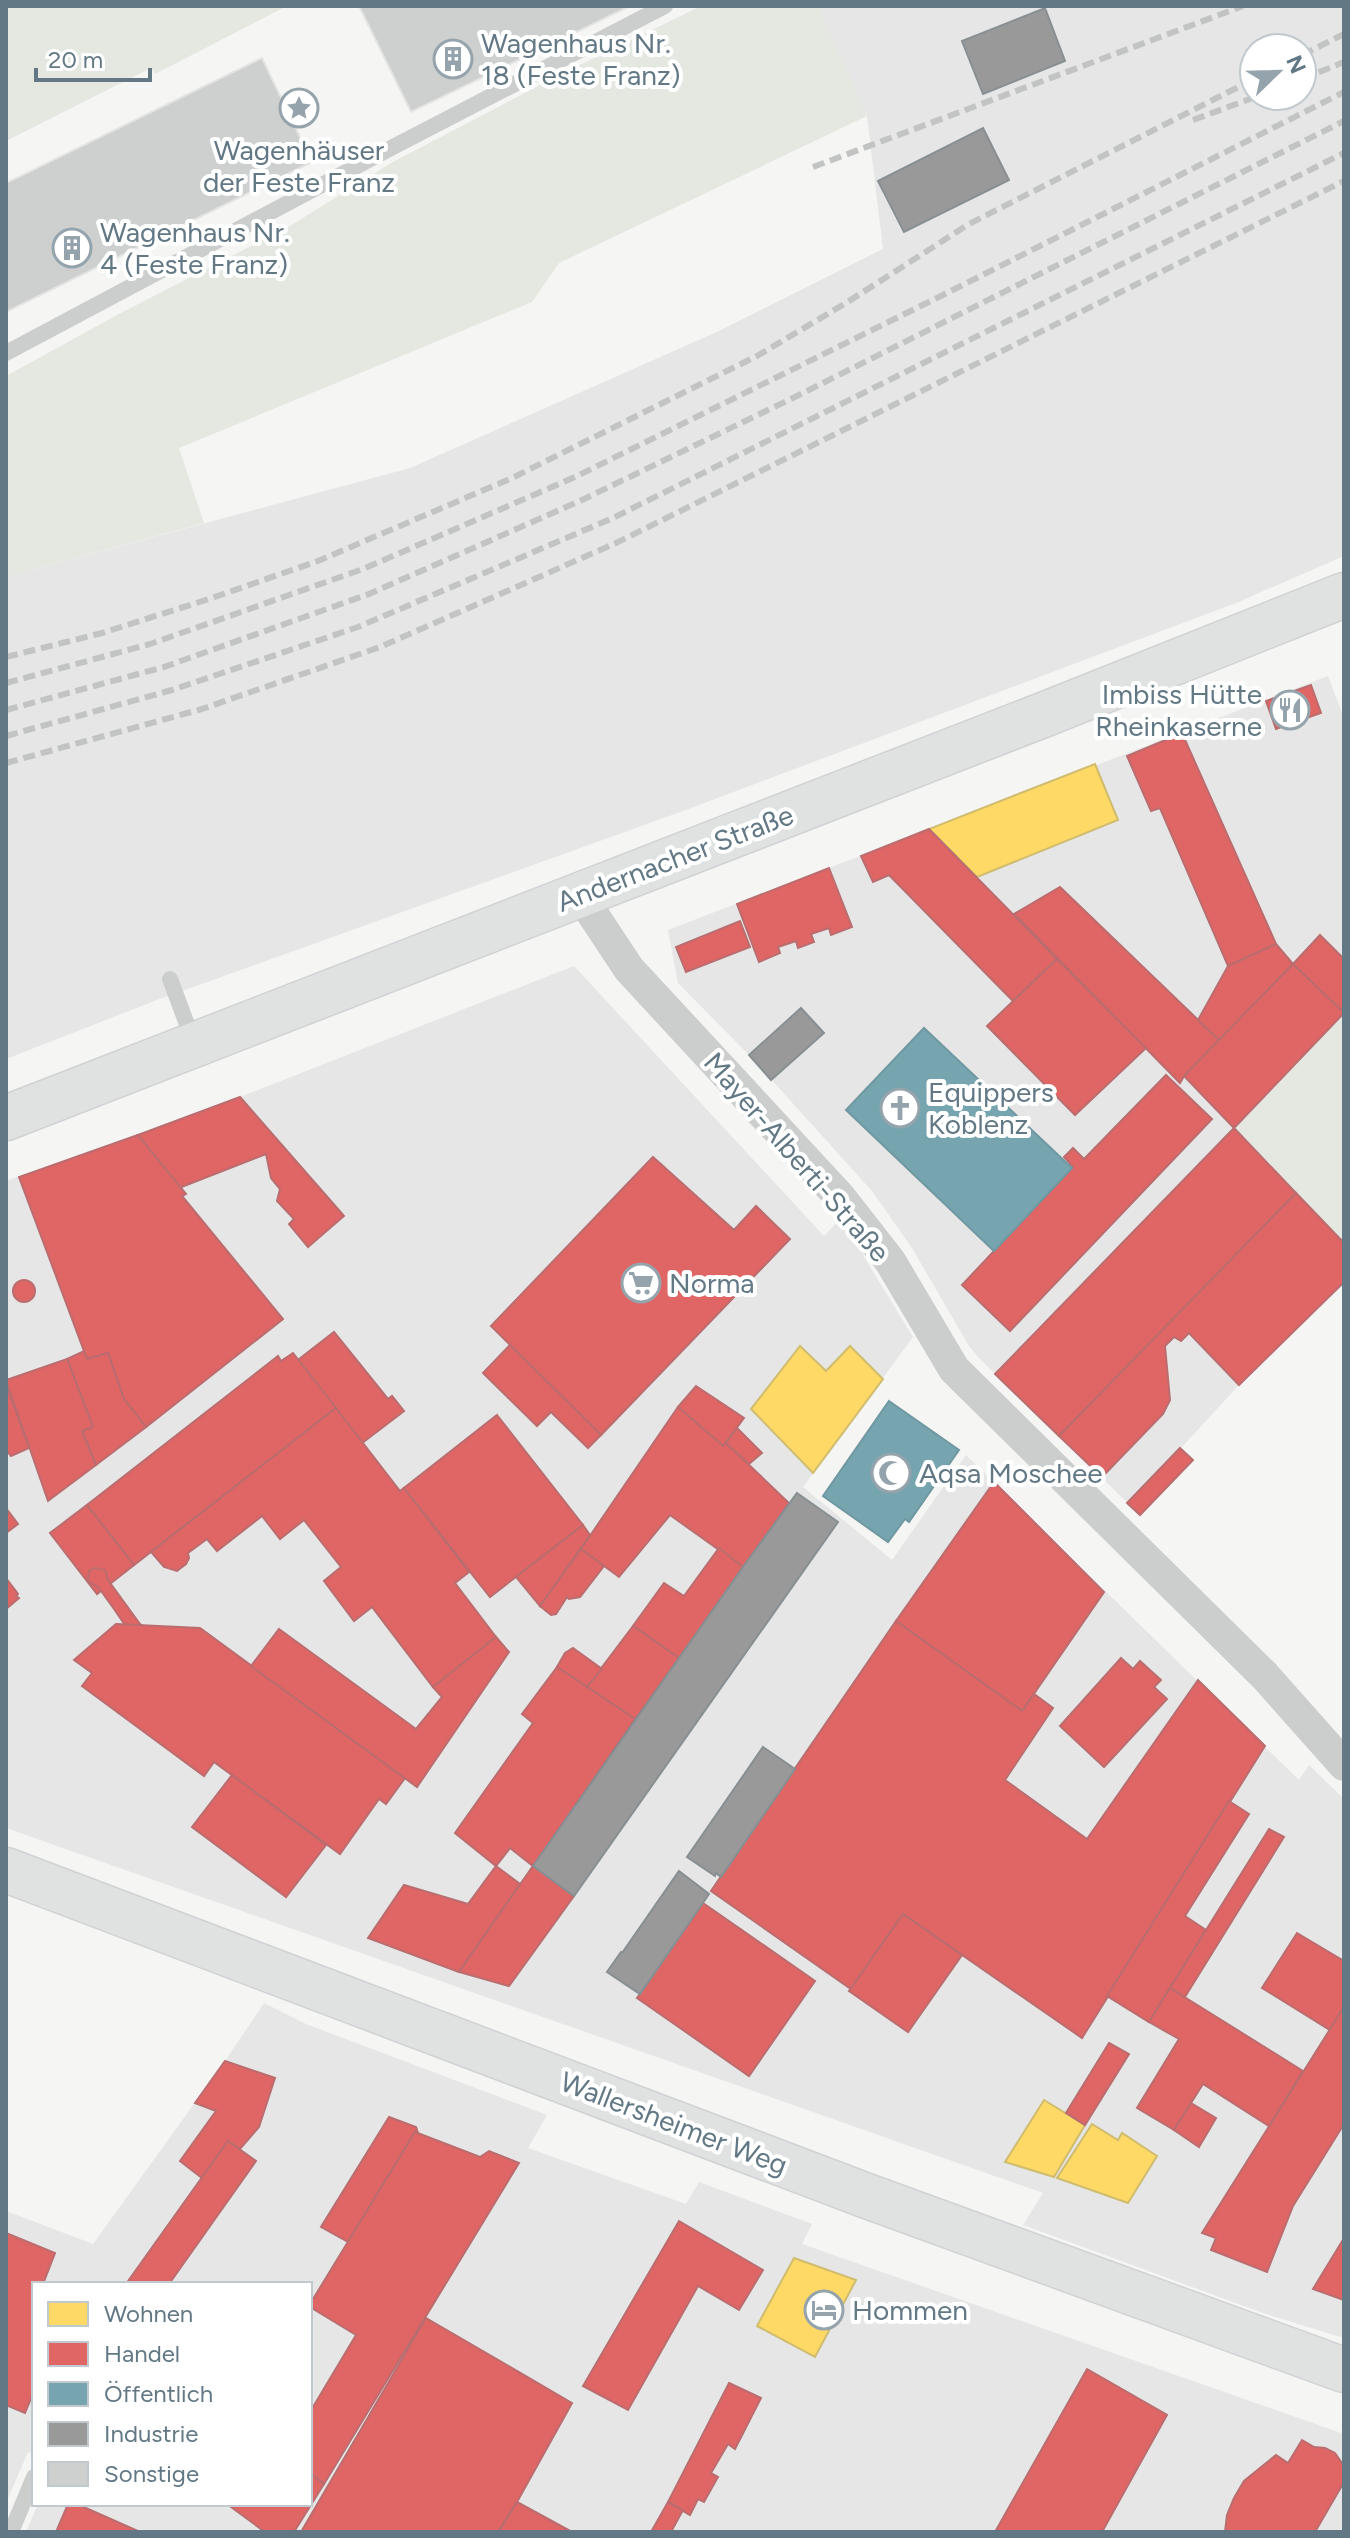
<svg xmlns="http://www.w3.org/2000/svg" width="1350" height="2538" viewBox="0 0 1350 2538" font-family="Figtree,sans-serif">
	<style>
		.built { fill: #e5e6e5; fill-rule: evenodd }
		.green { fill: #e4e8e1 }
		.homes { fill: #ffd966; stroke: #d0bc6f; stroke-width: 2 }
		.shops { fill: #e06666; stroke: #ba6c6f; stroke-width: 2 }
		.public { fill: #76a5af; stroke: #7098a2; stroke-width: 2 }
		.industry { fill: #999; stroke: #888f93; stroke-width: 2 }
		.building { fill: #ced0cf; stroke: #e4e4e2; stroke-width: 2 }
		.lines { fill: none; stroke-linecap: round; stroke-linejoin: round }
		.secondary-casing { stroke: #d0d2d3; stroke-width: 47 }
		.lane { stroke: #cccece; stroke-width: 16 }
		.street { stroke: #cccece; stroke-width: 32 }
		.secondary { stroke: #e0e1e1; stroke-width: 44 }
		.rail { stroke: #c2c4c4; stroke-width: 6; stroke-dasharray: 12 6; stroke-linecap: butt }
		.labels { text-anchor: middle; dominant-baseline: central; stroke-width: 8; stroke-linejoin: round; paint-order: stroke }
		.poi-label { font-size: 28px; fill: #627985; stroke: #fff; text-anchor: start }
		.street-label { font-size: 28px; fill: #627985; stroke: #fff }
	</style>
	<rect width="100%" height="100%" fill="#f5f5f3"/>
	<g class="built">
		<path d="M818 6H1344V556L1236 603 683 811 157 1000 6 1059V577L410 468 719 331 883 249 867 116ZM1254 48H1302V96H1254Z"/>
		<path d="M1328 676 1344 718V1012L1234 1128 1344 1243V1282L1239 1385 1181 1448 1193 1460 1140 1515 980 1359 969 1346 912 1248 872 1191 749 1055 678 983 668 930Z"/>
		<path d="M574 966 824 1236 844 1215 866 1260 913 1337 803 1487 892 1560 966 1455 1299 1780 1309 1765 1344 1799V2338L1263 2313 1023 2225 1043 2193 6 1828V1181L240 1097Z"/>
		<path d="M264 2003 306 2024 547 2115 528 2148 686 2204 699 2182 812 2224 802 2244 1344 2434V2532H26L38 2504H310V2284H34V2454L28 2452 6 2503V2211L93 2244 225 2061Z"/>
	</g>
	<g class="green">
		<path d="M6 6H287L155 74 151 68 6 141Z"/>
		<path d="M701 6H818L867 116 559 263 532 302 179 448 204 523 6 577 8 375 117 315 290 226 391 163 557 76Z"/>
		<path d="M1344 1012V1243L1234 1128Z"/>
	</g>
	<g class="homes">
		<path d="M1095 764 1118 820 977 877 929 829Z"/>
		<path d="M800 1346 826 1371 850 1346 883 1379 813 1473 751 1409Z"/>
		<path d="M1044 2100 1085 2125 1054 2177 1005 2162Z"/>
		<path d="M1092 2124 1118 2140 1122 2133 1157 2156 1128 2203 1057 2178Z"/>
		<path d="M794 2258 856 2280 815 2357 757 2326Z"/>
	</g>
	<g class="shops">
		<path d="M1311 685 1321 713 1276 729 1266 701Z"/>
		<path d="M1182 733 1276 944 1228 966 1160 808 1151 811 1127 756Z"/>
		<path d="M929 829 1057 959 1013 1001 889 875 873 882 861 856Z"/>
		<path d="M829 868 852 927 831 935 829 928 811 934 814 942 798 948 796 941 778 947 780 953 759 962 737 904Z"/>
		<path d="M1060 887 1219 1040 1184 1076 1180 1083 1014 914Z"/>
		<path d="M740 921 750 947 686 972 676 947Z"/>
		<path d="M1320 935 1344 959V1013L1293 964Z"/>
		<path d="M1276 944 1293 964 1219 1040 1198 1020 1228 966Z"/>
		<path d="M1057 959 1146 1048 1075 1115 987 1026Z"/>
		<path d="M1293 964 1344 1013 1234 1128 1184 1076Z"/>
		<path d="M1166 1075 1212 1119 1010 1331 962 1285 1073 1167 1064 1157 1073 1148 1084 1159Z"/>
		<path d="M240 1097 344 1216 308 1247 289 1224 294 1219 277 1201 280 1189 271 1178 266 1154 179 1188 138 1135Z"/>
		<path d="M1234 1128 1296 1193 1059 1436 995 1374Z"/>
		<path d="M138 1135 186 1194 182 1196 283 1319 146 1427 124 1399 108 1353 87 1359 19 1177Z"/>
		<path d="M653 1157 734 1230 756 1206 790 1239 601 1435 491 1326Z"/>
		<path d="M1296 1193 1344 1243V1282L1239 1385 1189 1333 1181 1341 1174 1337 1165 1346 1170 1400 1163 1414 1102 1477 1059 1436Z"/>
		<circle cx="24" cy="1291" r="11"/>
		<path d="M334 1332 388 1399 392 1396 404 1411 362 1443 298 1360Z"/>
		<path d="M510 1345 601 1435 588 1448 551 1412 537 1426 483 1373Z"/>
		<path d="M84 1351 87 1359 108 1353 124 1399 146 1427 96 1465 82 1431 93 1427 67 1359Z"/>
		<path d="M293 1353 336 1408 134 1565 87 1505 278 1356 281 1361Z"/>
		<path d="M67 1359 93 1427 82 1431 96 1465 48 1501 6 1380Z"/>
		<path d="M6 1384 29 1448 11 1456 6 1450Z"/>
		<path d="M696 1386 744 1418 723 1446 678 1407Z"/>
		<path d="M678 1407 723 1446 726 1443 789 1503 743 1567 670 1515 619 1577 581 1549Z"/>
		<path d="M336 1408 400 1491 404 1488 469 1572 455 1583 496 1637 433 1687 372 1607 354 1621 324 1581 341 1567 304 1520 280 1539 262 1516 217 1551 207 1539 188 1553 189 1558 186 1564 177 1571 164 1567 151 1552Z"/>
		<path d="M497 1415 583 1525 490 1597 404 1488Z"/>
		<path d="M737 1428 762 1453 749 1464 726 1443Z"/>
		<path d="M1180 1448 1193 1460 1140 1515 1127 1503Z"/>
		<path d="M994 1482 1104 1592 1022 1711 896 1621Z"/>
		<path d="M87 1505 134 1565 97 1594 50 1533Z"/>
		<path d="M6 1508 18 1524 6 1533Z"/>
		<path d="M583 1525 590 1535 540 1606 516 1577Z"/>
		<path d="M719 1548 743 1567 679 1658 633 1626 664 1583 684 1596Z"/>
		<path d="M581 1549 604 1566 580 1597 569 1599 567 1597 556 1614 551 1615 540 1606Z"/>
		<path d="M95 1568 105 1570 108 1580 140 1624 148 1629 149 1636 146 1642 139 1645 130 1641 129 1631 114 1609 99 1588 88 1581 89 1571Z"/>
		<path d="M6 1578 18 1594 16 1596 19 1598 6 1609Z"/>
		<path d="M896 1621 1022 1711 1034 1694 1053 1708 1005 1780 1087 1839 1198 1680 1265 1746 1082 2038 903 1914 851 1989 711 1891Z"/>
		<path d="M116 1624 200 1628 405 1778 386 1804 379 1799 340 1854 214 1762 204 1776 82 1686 92 1673 74 1660Z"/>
		<path d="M633 1626 679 1658 635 1719 587 1687Z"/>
		<path d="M279 1629 416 1729 442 1697 433 1687 496 1637 509 1652 417 1787 251 1666Z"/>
		<path d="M573 1648 602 1669 587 1687 557 1667 565 1653Z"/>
		<path d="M1121 1658 1133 1669 1140 1661 1161 1680 1154 1687 1167 1699 1104 1767 1060 1726Z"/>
		<path d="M557 1667 635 1719 533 1866 510 1848 496 1866 455 1833 533 1723 522 1714Z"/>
		<path d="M232 1775 326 1845 286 1897 192 1827Z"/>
		<path d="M1229 1801 1249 1814 1185 1916 1206 1930 1149 2022 1107 1996Z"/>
		<path d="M1269 1829 1284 1837 1185 1997 1170 1988Z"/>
		<path d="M496 1866 520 1884 459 1972 368 1938 404 1885 468 1904Z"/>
		<path d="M533 1866 574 1896 509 1986 459 1972Z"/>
		<path d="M703 1903 815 1981 749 2076 637 1998Z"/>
		<path d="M903 1914 962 1955 908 2032 849 1991Z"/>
		<path d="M1297 1933 1344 1961V2007L1330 2030 1262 1988Z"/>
		<path d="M1170 1988 1303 2071 1269 2126 1203 2084 1174 2130 1137 2108 1179 2039 1149 2022Z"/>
		<path d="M1344 2007V2124L1293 2206 1267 2272 1211 2250 1216 2238 1202 2233Z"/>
		<path d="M1109 2043 1129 2054 1085 2125 1066 2113Z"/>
		<path d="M225 2061 275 2078 259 2127 240 2149 228 2141 202 2178 180 2161 216 2111 195 2103Z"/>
		<path d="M1191 2103 1216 2118 1199 2147 1174 2130Z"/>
		<path d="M389 2117 416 2127 418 2133 415 2132 348 2242 321 2227Z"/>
		<path d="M415 2132 480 2157 489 2151 519 2163 324 2484 310 2473V2412L356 2335 310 2307V2304Z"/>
		<path d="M228 2141 256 2161 169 2284H126Z"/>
		<path d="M679 2221 763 2270 739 2310 698 2286 628 2410 583 2386Z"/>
		<path d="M6 2233 55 2253 43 2284H34V2391L25 2413 6 2405Z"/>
		<path d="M1344 2238V2300L1313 2289Z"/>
		<path d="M426 2318 572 2403 517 2502 498 2532H301Z"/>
		<path d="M1087 2369 1167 2415 1102 2532H995Z"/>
		<path d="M729 2383 761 2398 735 2449 728 2444 711 2473 718 2477 704 2502 698 2499 690 2515 668 2502Z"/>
		<path d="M1302 2440 1314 2447 1325 2448 1335 2453 1344 2466V2482L1315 2532H1225L1227 2515 1234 2498 1244 2481 1276 2455 1288 2463Z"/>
		<path d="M310 2473 324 2484 294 2532H265L227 2504H310Z"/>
		<path d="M517 2502 572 2532H503L500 2530Z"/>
		<path d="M668 2502 683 2510 671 2532H651Z"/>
		<path d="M68 2504H77L140 2532H56Z"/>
	</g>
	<g class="public">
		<path d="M924 1028 1072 1168 994 1251 846 1110Z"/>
		<path d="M889 1401 959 1450 909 1522 905 1519 888 1542 823 1496Z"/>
	</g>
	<g class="industry">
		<path d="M1045 8 1065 61 983 94 962 41Z"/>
		<path d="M983 128 1009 180 904 232 878 181Z"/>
		<path d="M801 1008 824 1033 771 1080 749 1055Z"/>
		<path d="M797 1493 838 1522 574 1896 533 1866 743 1567Z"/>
		<path d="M763 1747 795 1769 721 1877 716 1873 715 1876 687 1857Z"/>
		<path d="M679 1871 709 1894 640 1994 607 1972 621 1952 622 1953Z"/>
	</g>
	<g class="building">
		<path d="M359 6H630L411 112Z"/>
		<path d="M262 58 312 162 6 312V183Z"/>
	</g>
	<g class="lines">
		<defs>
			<g id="secondary">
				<path d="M6 1118 1043 715 1344 595"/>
				<path d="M6 1870 867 2196 1344 2370"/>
			</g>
		</defs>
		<use href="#secondary" class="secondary-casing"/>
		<g class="lane">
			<path d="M6 353 393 147 665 6"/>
			<path d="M170 979 194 1043"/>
			<path d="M11 2532 34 2477"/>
		</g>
		<path class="street" d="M580 895 629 969 840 1197 890 1261 954 1369 1265 1676 1344 1765"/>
		<use href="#secondary" class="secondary"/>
		<g class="rail">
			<path d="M1302 55 1344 34"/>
			<path d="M1302 79 1344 62"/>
			<path d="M1193 120 1258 96"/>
			<path d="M813 167 1243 6"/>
			<path d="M6 657 102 633 209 599 318 561 512 478 757 356 846 303 969 224 1254 79"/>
			<path d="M6 683 150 644 363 569 575 477 947 293 1344 92"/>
			<path d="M6 710 164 667 369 594 582 500 799 395 1344 121"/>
			<path d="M6 736 172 690 358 627 613 518 1344 153"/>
			<path d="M6 763 202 709 380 647 616 543 1344 181"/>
		</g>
	</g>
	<defs>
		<symbol id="building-ring" viewBox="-11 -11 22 22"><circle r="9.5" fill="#fff" stroke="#95a4ac" stroke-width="1.5"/><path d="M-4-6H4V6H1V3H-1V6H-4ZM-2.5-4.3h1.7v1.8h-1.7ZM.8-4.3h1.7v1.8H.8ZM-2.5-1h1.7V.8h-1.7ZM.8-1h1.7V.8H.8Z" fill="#95a4ac"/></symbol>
		<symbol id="sight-ring" viewBox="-11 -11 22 22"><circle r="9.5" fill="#fff" stroke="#95a4ac" stroke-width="1.5"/><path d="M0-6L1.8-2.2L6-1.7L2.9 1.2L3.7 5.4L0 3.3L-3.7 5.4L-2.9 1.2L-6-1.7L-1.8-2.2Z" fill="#95a4ac"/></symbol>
		<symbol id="restaurant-ring" viewBox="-11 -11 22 22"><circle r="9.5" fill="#fff" stroke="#95a4ac" stroke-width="1.5"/><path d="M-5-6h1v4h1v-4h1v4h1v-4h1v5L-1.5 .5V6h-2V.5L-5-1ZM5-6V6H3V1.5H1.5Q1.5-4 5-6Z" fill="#95a4ac"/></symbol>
		<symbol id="church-ring" viewBox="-11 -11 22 22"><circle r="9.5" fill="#fff" stroke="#95a4ac" stroke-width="1.5"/><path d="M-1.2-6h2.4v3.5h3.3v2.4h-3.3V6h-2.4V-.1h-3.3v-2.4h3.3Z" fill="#95a4ac"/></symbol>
		<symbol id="supermarket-ring" viewBox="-11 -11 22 22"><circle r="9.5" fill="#fff" stroke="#95a4ac" stroke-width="1.5"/><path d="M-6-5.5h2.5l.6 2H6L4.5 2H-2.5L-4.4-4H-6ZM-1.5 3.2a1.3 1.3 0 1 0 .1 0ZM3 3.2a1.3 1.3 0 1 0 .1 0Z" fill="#95a4ac"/></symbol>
		<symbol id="mosque-ring" viewBox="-11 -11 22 22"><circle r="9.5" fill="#fff" stroke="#95a4ac" stroke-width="1.5"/><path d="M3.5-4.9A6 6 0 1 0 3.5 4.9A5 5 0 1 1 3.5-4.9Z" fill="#95a4ac"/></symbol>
		<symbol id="hotel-ring" viewBox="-11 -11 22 22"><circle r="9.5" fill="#fff" stroke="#95a4ac" stroke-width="1.5"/><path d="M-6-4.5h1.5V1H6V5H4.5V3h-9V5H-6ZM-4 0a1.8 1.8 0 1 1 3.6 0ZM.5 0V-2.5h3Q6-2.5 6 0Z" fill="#95a4ac"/></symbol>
	</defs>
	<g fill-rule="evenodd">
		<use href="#building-ring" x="431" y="37" width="44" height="44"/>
		<use href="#sight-ring" x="277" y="86" width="44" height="44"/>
		<use href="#building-ring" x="50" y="226" width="44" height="44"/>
		<use href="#restaurant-ring" x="1268" y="688" width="44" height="44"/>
		<use href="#church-ring" x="878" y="1086" width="44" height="44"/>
		<use href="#supermarket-ring" x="619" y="1261" width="44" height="44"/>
		<use href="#mosque-ring" x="869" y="1451" width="44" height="44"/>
		<use href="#hotel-ring" x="802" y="2288" width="44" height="44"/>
	</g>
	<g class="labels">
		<g class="poi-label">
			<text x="481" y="43">Wagenhaus Nr.<tspan x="481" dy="32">18 (Feste Franz)</tspan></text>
			<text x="299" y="150" text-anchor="middle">Wagenhäuser<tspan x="299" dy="32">der Feste Franz</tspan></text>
			<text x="100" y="232">Wagenhaus Nr.<tspan x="100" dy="32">4 (Feste Franz)</tspan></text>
			<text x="1262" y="694" text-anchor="end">Imbiss Hütte<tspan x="1262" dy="32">Rheinkaserne</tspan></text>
			<text x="928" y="1092">Equippers<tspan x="928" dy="32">Koblenz</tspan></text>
			<text x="669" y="1283">Norma</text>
			<text x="919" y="1473">Aqsa Moschee</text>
			<text x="852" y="2310">Hommen</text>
		</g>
		<g class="street-label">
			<text transform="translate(675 858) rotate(-21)">Andernacher Straße</text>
			<text transform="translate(797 1157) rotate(49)">Mayer-Alberti-Straße</text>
			<text transform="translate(674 2123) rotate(21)">Wallersheimer Weg</text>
		</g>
	</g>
	<rect width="1350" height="2538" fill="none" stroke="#627985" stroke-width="16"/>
	<rect x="32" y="2282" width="280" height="224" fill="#ffffff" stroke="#c0c9ce" stroke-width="2"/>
	<rect x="48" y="2302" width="40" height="24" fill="#ffd966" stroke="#c0c9ce" stroke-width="2"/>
	<text x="104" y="2322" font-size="24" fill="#627985">Wohnen</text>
	<rect x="48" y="2342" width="40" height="24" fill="#e06666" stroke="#c0c9ce" stroke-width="2"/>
	<text x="104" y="2362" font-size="24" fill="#627985">Handel</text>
	<rect x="48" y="2382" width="40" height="24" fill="#76a5af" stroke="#c0c9ce" stroke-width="2"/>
	<text x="104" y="2402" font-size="24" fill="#627985">Öffentlich</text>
	<rect x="48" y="2422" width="40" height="24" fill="#999999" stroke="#c0c9ce" stroke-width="2"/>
	<text x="104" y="2442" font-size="24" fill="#627985">Industrie</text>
	<rect x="48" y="2462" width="40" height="24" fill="#ced0cf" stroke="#c0c9ce" stroke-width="2"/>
	<text x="104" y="2482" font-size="24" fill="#627985">Sonstige</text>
	<g transform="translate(1278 72) rotate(67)"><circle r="38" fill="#ffffff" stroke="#c0c9ce" stroke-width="2"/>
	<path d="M0-6L14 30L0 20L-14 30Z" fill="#95a4ac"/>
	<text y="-12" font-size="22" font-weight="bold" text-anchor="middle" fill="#627985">N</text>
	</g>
	<path d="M36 68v12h114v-12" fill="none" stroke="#627985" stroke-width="4"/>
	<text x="48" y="68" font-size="24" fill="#627985" stroke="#ffffff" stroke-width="6" paint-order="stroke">20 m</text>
</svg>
